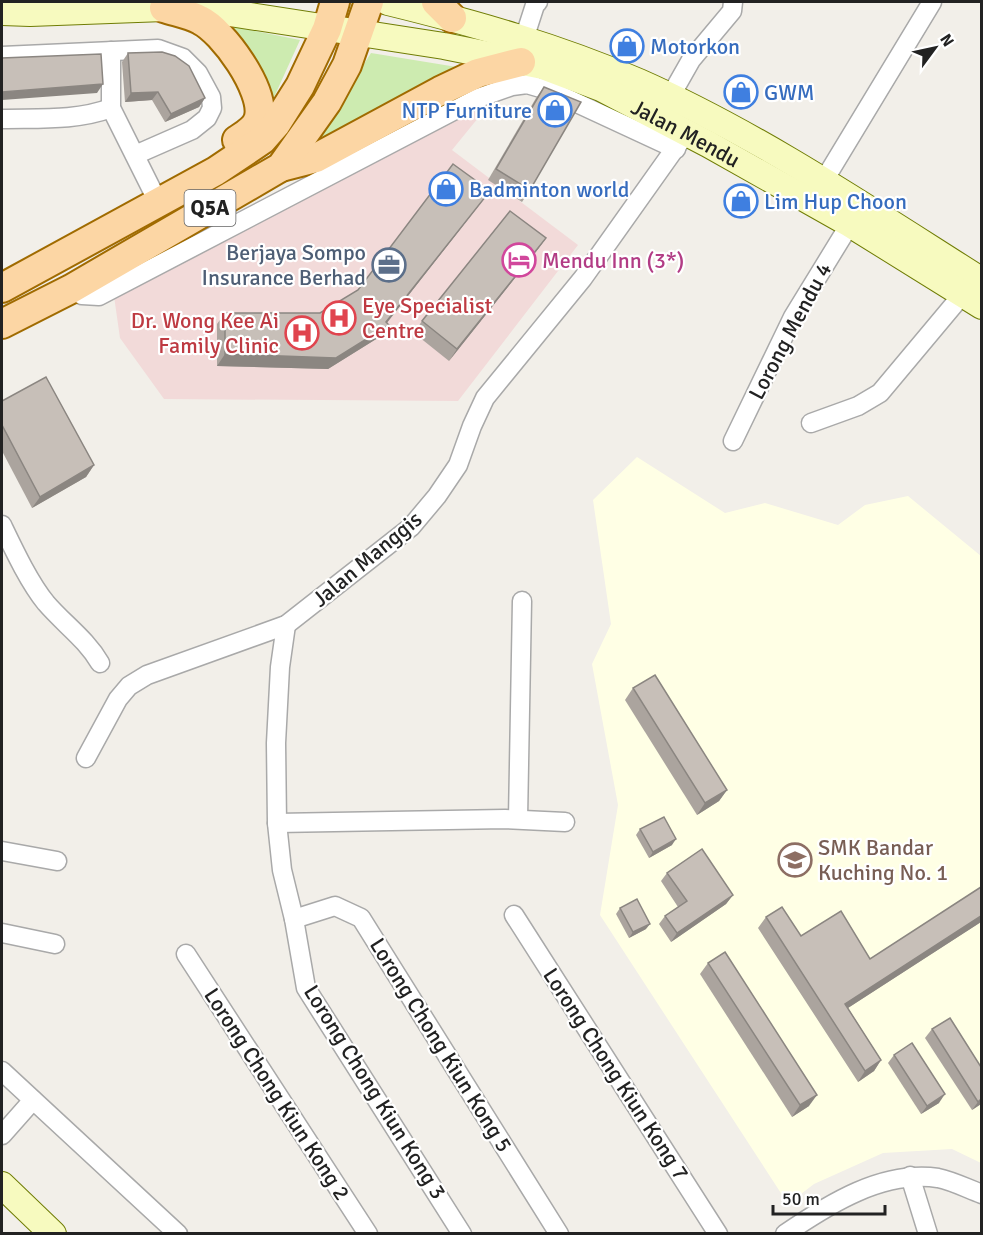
<svg xmlns="http://www.w3.org/2000/svg" width="983" height="1235" viewBox="0 0 983 1235" font-family="Signika,sans-serif">
	<style>
		.commercial { fill: #f2dad9 }
		.education { fill: #ffffe5 }
		.grass { fill: #cdebb0 }
		.lines { fill: none; stroke-linecap: round; stroke-linejoin: round }
		.street-casing { stroke: #a9a9a9; stroke-width: 21 }
		.secondary-casing { stroke: #707d05; stroke-width: 28 }
		.primary-casing { stroke: #a06b00; stroke-width: 32 }
		.street { stroke: #fff; stroke-width: 18 }
		.secondary { stroke: #f7fabf; stroke-width: 26 }
		.primary { stroke: #fcd6a4; stroke-width: 28 }
		.wall { fill: #aba49e }
		.shaded-wall { fill: #8b8681 }
		.building { fill: #c7bfb8; stroke: #8b8681; stroke-width: 1.5 }
		.labels { text-anchor: middle; dominant-baseline: central; stroke-width: 4.5; stroke-linejoin: round; paint-order: stroke }
		.shield { fill: #fff; stroke: #646464; stroke-width: 1.5 }
		.shield-label { font-size: 21px; font-weight: bold; fill: #222 }
		.shop-label { font-size: 22px; fill: #366cbe; stroke: #fff; text-anchor: start }
		.street-label { font-size: 22px; fill: #222; stroke: #fff }
		.service-label { font-size: 22px; fill: #4e5e75; stroke: #fff; text-anchor: end }
		.hotel-label { font-size: 22px; fill: #b23c85; stroke: #fff; text-anchor: start }
		.health-label { font-size: 22px; fill: #be3a42; stroke: #fff; text-anchor: start }
		.education-label { font-size: 22px; fill: #785e54; stroke: #fff; text-anchor: start }
	</style>
	<rect width="100%" height="100%" fill="#f2efe9"/>
	<path class="commercial" d="M496 96 452 150 578 245 458 401 164 399 120 338 114 296Z"/>
	<path class="education" d="M637 457 725 513 765 503 838 525 865 505 908 496 981 556V1163L952 1149 883 1153 814 1184 788 1204 600 915 618 805 592 664 611 624 593 500Z"/>
	<g class="grass">
		<path d="M225 25 300 40 270 106C263 64 252 55 225 25Z"/>
		<path d="M371 53 469 69 307 153Z"/>
	</g>
	<g class="lines">
		<defs>
			<g id="street">
				<path d="M524 39 535 5 538 2"/>
				<path d="M111 51V108L158 202"/>
				<path d="M2 56 158 49 183 58 198 73 211 97 212 108 207 118 192 130 135 155"/>
				<path d="M670 97 691 60 732 11 733 2"/>
				<path d="M2 119C38 118 76 121 111 108"/>
				<path d="M823 182 932 2"/>
				<path d="M71 289 82 295 99 296 478 98 512 86 527 84 551 91 676 149"/>
				<path d="M811 423 858 406 880 393 962 295"/>
				<path d="M733 441 793 317 850 224"/>
				<path d="M2 525C14 550 29 582 46 603 64 624 86 639 100 663"/>
				<path d="M286 625 280 667 276 743 277 823 282 870 294 919 306 988 462 1234"/>
				<path d="M86 758 118 699 129 686 147 675 286 625 411 527 437 496 458 465 472 426 485 398 583 278 686 133"/>
				<path d="M518 819 522 601"/>
				<path d="M277 823 505 819 565 822"/>
				<path d="M2 851 57 861"/>
				<path d="M514 915 718 1234"/>
				<path d="M294 919 335 906 361 918 559 1234"/>
				<path d="M2 933 55 944"/>
				<path d="M186 954 368 1234"/>
				<path d="M2 1071 178 1234"/>
				<path d="M2 1135 33 1100"/>
				<path d="M910 1176 928 1234"/>
				<path d="M785 1234C829 1204 883 1170 938 1178 953 1181 968 1189 982 1194"/>
			</g>
			<g id="secondary">
				<path d="M388 2C474 23 558 47 639 82 757 134 873 212 982 281"/>
				<path id="s1" d="M2 12 30 13 164 8 217 11 444 46 543 66 601 88 708 144 850 224 982 306"/>
				<path d="M2 1185 53 1234"/>
			</g>
			<g id="primary">
				<path d="M436 2 452 18"/>
				<path d="M164 8C176 12 189 14 200 20 223 31 265 90 259 117 257 128 246 134 237 140"/>
				<path d="M281 167 316 158 440 91 478 73 521 62"/>
				<path d="M2 288 216 171 262 140 276 124 300 86 327 29 335 2"/>
				<path d="M2 324 71 289 281 167 327 102 347 65 369 2"/>
			</g>
		</defs>
		<use href="#street" class="street-casing"/>
		<use href="#secondary" class="secondary-casing"/>
		<use href="#primary" class="primary-casing"/>
		<use href="#street" class="street"/>
		<use href="#secondary" class="secondary"/>
		<use href="#primary" class="primary"/>
	</g>
	<g class="wall">
		<path d="M128 53 205 98 199 107 165 122 152 100 125 102 122 62Z"/>
		<path d="M544 87 530 190 522 202 488 180 536 98Z"/>
		<path d="M490 191 387 323 381 336 328 369 217 366V324L225 313H320L358 290Z"/>
		<path d="M546 238 538 249 449 361 414 333 422 321Z"/>
		<path d="M2 401 94 465 86 477 32 508 2 451Z"/>
		<path d="M633 688 727 790 719 801 697 815 625 700Z"/>
		<path d="M640 829 672 845 649 858 636 835Z"/>
		<path d="M667 873 733 895 726 904 671 942 659 924 665 916 678 907 661 881Z"/>
		<path d="M620 908 646 929 629 938 616 914Z"/>
		<path d="M766 917 801 936 870 959 981 922 848 1008 881 1060 874 1071 858 1082 758 928Z"/>
		<path d="M708 963 809 1106 792 1117 700 974Z"/>
		<path d="M932 1029 981 1104 972 1110 925 1038Z"/>
		<path d="M894 1055 939 1103 921 1114 888 1063Z"/>
	</g>
	<g class="shaded-wall">
		<path d="M103 84 97 93 2 100V92Z"/>
		<path d="M158 92 152 100 125 102 131 93Z"/>
		<path d="M205 98 199 107 165 122 171 114Z"/>
		<path d="M490 191 381 330 389 325 381 336 328 369 217 366 225 354 386 322Z"/>
		<path d="M546 238 538 249 449 361 457 349Z"/>
		<path d="M94 465 86 477 32 508 40 497Z"/>
		<path d="M727 790 719 801 697 815 705 803Z"/>
		<path d="M676 839 672 845 649 858 653 852Z"/>
		<path d="M733 895 726 904 671 942 677 933Z"/>
		<path d="M981 916V922L837 1015 845 1004Z"/>
		<path d="M650 924 646 929 629 938 633 932Z"/>
		<path d="M881 1060 874 1071 858 1082 865 1071Z"/>
		<path d="M945 1094 939 1103 921 1114 927 1106Z"/>
		<path d="M817 1095 809 1106 792 1117 800 1105Z"/>
		<path d="M981 1099V1104L972 1110 978 1102Z"/>
	</g>
	<g class="building">
		<path d="M162 52 175 56 189 66 205 98 171 114 158 92 131 93 128 53Z"/>
		<path d="M101 54 103 84 2 92V58Z"/>
		<path d="M544 87 581 102 530 190 496 169Z"/>
		<path d="M453 164 490 191 386 322 389 325 336 358 225 354V313H320L358 290Z"/>
		<path d="M510 211 546 238 457 349 422 321Z"/>
		<path d="M46 377 94 465 40 497 2 425V401Z"/>
		<path d="M655 675 727 790 705 803 633 688Z"/>
		<path d="M664 817 676 839 653 852 640 829Z"/>
		<path d="M702 849 733 895 677 933 665 916 687 901 667 873Z"/>
		<path d="M981 887V916L845 1004 881 1060 865 1071 766 917 782 907 801 936 841 911 870 959Z"/>
		<path d="M637 899 650 924 633 932 620 908Z"/>
		<path d="M725 952 817 1095 800 1105 708 963Z"/>
		<path d="M950 1018 981 1067V1099L978 1102 932 1029Z"/>
		<path d="M912 1043 945 1094 927 1106 894 1055Z"/>
	</g>
	<defs>
		<symbol id="shop-ring" viewBox="-11 -11 22 22"><circle r="9.5" fill="#fff" stroke="#3f7fe0" stroke-width="1.5"/><path d="M-5-2.5h2.3a2.7 3.5 0 0 1 5.4 0H5L5.5 6h-11ZM-1.5-2.5h3a1.5 2.3 0 0 0-3 0Z" fill="#3f7fe0"/></symbol>
		<symbol id="hotel-ring" viewBox="-11 -11 22 22"><circle r="9.5" fill="#fff" stroke="#d1479c" stroke-width="1.5"/><path d="M-6-4.5h1.5V1H6V5H4.5V3h-9V5H-6ZM-4 0a1.8 1.8 0 1 1 3.6 0ZM.5 0V-2.5h3Q6-2.5 6 0Z" fill="#d1479c"/></symbol>
		<symbol id="office-ring" viewBox="-11 -11 22 22"><circle r="9.5" fill="#fff" stroke="#5c6f8a" stroke-width="1.5"/><path d="M-6-3h4V-5.5h4V-3h4V5H-6ZM-1-4.5V-3h2v-1.5ZM-6 0V1H6V0Z" fill="#5c6f8a"/></symbol>
		<symbol id="hospital-ring" viewBox="-11 -11 22 22"><circle r="9.5" fill="#fff" stroke="#e0444e" stroke-width="1.5"/><path d="M-5-5h3v3.5h4V-5h3V5h-3V1.5h-4V5h-3Z" fill="#e0444e"/></symbol>
		<symbol id="school-ring" viewBox="-11 -11 22 22"><circle r="9.5" fill="#fff" stroke="#8d6e63" stroke-width="1.5"/><path d="M0-5L7-2L0 1L-7-2ZM-4 1L0 2.5L4 1V4Q0 6-4 4Z" fill="#8d6e63"/></symbol>
	</defs>
	<g fill-rule="evenodd">
		<use href="#shop-ring" x="608" y="27" width="38" height="38"/>
		<use href="#shop-ring" x="722" y="73" width="38" height="38"/>
		<use href="#shop-ring" x="536" y="91" width="38" height="38"/>
		<use href="#shop-ring" x="427" y="170" width="38" height="38"/>
		<use href="#shop-ring" x="722" y="182" width="38" height="38"/>
		<use href="#hotel-ring" x="500" y="241" width="38" height="38"/>
		<use href="#office-ring" x="370" y="246" width="38" height="38"/>
		<use href="#hospital-ring" x="320" y="299" width="38" height="38"/>
		<use href="#hospital-ring" x="283" y="314" width="38" height="38"/>
		<use href="#school-ring" x="776" y="841" width="38" height="38"/>
	</g>
	<g class="labels">
		<rect class="shield" x="184.5" y="190" width="51" height="36" rx="4.5"/>
		<g class="shield-label">
			<text x="210" y="208">Q5A</text>
		</g>
		<g class="shop-label">
			<text x="650" y="46">Motorkon</text>
			<text x="764" y="92">GWM</text>
			<text x="532" y="110" text-anchor="end">NTP Furniture</text>
			<text x="469" y="189">Badminton world</text>
			<text x="764" y="201">Lim Hup Choon</text>
		</g>
		<g class="street-label">
			<text stroke="none"><textPath href="#s1" startOffset="704">Jalan Mendu</textPath></text>
			<text transform="translate(790 331) rotate(-62)">Lorong Mendu 4</text>
			<text transform="translate(367 559) rotate(-40)">Jalan Manggis</text>
			<text transform="translate(441 1045) rotate(58)">Lorong Chong Kiun Kong 5</text>
			<text transform="translate(616 1074) rotate(57)">Lorong Chong Kiun Kong 7</text>
			<text transform="translate(375 1092) rotate(58)">Lorong Chong Kiun Kong 3</text>
			<text transform="translate(277 1094) rotate(57)">Lorong Chong Kiun Kong 2</text>
		</g>
		<g class="service-label">
			<text x="366" y="252">Berjaya Sompo<tspan x="366" dy="25">Insurance Berhad</tspan></text>
		</g>
		<g class="hotel-label">
			<text x="542" y="260">Mendu Inn (3*)</text>
		</g>
		<g class="health-label">
			<text x="362" y="305">Eye Specialist<tspan x="362" dy="25">Centre</tspan></text>
			<text x="279" y="320" text-anchor="end">Dr. Wong Kee Ai<tspan x="279" dy="25">Family Clinic</tspan></text>
		</g>
		<g class="education-label">
			<text x="818" y="847">SMK Bandar<tspan x="818" dy="25">Kuching No. 1</tspan></text>
		</g>
	</g>
	<rect width="983" height="1235" fill="none" stroke="#222222" stroke-width="6"/>
	<g transform="translate(935 48) rotate(57)" stroke="#ffffff" stroke-width="4.5" paint-order="stroke">
	<path d="M0-4.5L10 22L0 15L-10 22Z" fill="#222222"/>
	<text y="-9" font-size="16" font-weight="bold" text-anchor="middle" fill="#222222">N</text>
	</g>
	<path d="M773 1205v9h112v-9" fill="none" stroke="#222222" stroke-width="3"/>
	<text x="782" y="1205" font-size="18" fill="#222222" stroke="#ffffff" stroke-width="4.5" paint-order="stroke">50 m</text>
</svg>
